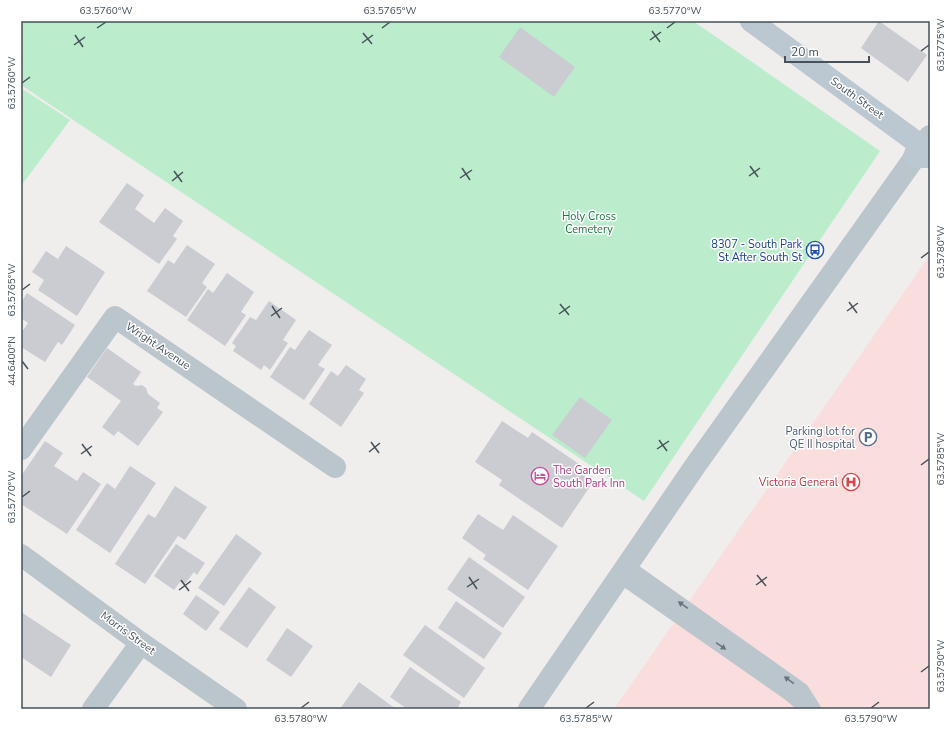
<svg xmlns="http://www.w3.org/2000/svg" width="951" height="730" viewBox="0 0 951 730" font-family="'Nunito Sans',sans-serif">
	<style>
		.medical { fill: #fadddd }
		.green { fill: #bbedcc }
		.building { fill: #caccd2 }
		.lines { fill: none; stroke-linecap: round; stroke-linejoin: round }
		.service { stroke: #bbc5cc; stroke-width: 14 }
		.minor { stroke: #bbc5cc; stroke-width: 22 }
		.tertiary { stroke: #bbc5cc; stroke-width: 22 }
		.secondary { stroke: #bbc7d1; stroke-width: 22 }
		.oneway { fill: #69747c }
		.ticks { fill: none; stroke: #46515a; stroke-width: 1.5 }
		.labels { text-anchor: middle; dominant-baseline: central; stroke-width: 3; stroke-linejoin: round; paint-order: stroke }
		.street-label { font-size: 11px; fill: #46515a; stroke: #fff }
		.park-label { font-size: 11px; fill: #197943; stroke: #fff }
		.transit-label { font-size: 11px; fill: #164399; stroke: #fff; text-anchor: end }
		.service-label { font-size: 11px; fill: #4e5e75; stroke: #fff; text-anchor: end }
		.hotel-label { font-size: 11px; fill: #b23c85; stroke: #fff; text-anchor: start }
		.health-label { font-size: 11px; fill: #be3a42; stroke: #fff; text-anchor: end }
		.neatline { fill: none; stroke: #46515a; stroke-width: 1.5 }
		.ticks-label { font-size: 10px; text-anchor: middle; fill: #46515a }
	</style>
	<rect width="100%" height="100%" fill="#f0eded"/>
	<path class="medical" d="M930 255V709H614Z"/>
	<g class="green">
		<path d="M21 21H693L880 151 644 501 21 85Z"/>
		<path d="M21 88 70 120 21 186Z"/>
	</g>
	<g class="building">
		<path d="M879 21 927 55 908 82 861 48Z"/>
		<path d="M520 27 575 67 554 97 499 57Z"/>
		<path d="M127 183 144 195 135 209 154 223 165 208 183 221 173 236 177 239 159 264 99 222Z"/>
		<path d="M187 245 215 264 202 283 207 287 186 317 147 291 168 260 174 264Z"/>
		<path d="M66 246 105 272 77 316 38 290 44 280 32 272 46 251 58 259Z"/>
		<path d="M227 273 254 292 241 312 246 315 225 346 187 320 208 289 213 293Z"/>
		<path d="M27 293 75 325 62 345 58 342 45 362 21 347V333L28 323 21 318V303Z"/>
		<path d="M269 301 296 320 283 340 288 343 270 370 264 365 261 370 233 351 236 346 232 343 250 317 256 320Z"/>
		<path d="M309 330 332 345 318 365 325 369 304 400 270 377 290 347 295 350Z"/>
		<path d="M107 348 141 372 133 384 136 386 142 385 146 388 148 394 160 403 157 408 163 412 138 446 118 431 114 436 102 427 121 401 87 377Z"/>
		<path d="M346 365 366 379 359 390 364 393 341 427 309 404 331 371 338 376Z"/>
		<path d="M580 397 612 420 585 458 552 435Z"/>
		<path d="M502 421 528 438 532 432 582 466 578 472 593 482 562 528 499 485 502 480 475 462Z"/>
		<path d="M45 441 63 453 54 466 77 481 83 472 101 484 67 534 21 504V476Z"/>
		<path d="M130 466 156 483 110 553 76 530 107 483 115 489Z"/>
		<path d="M175 486 207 507 185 540 178 536 145 584 115 564 148 514 155 518Z"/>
		<path d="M478 514 503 530 513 515 558 546 528 590 483 559 486 555 462 538Z"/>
		<path d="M236 534 262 553 224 606 198 588Z"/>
		<path d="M176 544 205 563 197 575 194 572 184 585 180 582 174 590 154 576Z"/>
		<path d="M469 557 525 597 503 628 447 589Z"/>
		<path d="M249 587 276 607 247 648 219 629Z"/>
		<path d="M196 595 220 612 206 631 183 614Z"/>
		<path d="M456 601 502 633 484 659 438 628Z"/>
		<path d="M21 612 71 645 51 677 21 657Z"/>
		<path d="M425 625 485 668 464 698 403 655Z"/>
		<path d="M287 628 313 646 291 677 266 660Z"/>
		<path d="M410 667 461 702 457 709H407L390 697Z"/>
		<path d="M359 682 396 709H340Z"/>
	</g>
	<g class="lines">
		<g class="service">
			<path d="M627 566 802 690 814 709"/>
			<path d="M620 576 788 693 807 709"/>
		</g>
		<g class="minor">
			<path d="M21 449 115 317 335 467"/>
			<path d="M93 709 141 643"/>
		</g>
		<g class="tertiary">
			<path d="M21 555 141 643 236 709"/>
			<path d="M529 709 695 466 930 136"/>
		</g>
		<path class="secondary" d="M751 21 919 144 914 157H930"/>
	</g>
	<defs><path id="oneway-solid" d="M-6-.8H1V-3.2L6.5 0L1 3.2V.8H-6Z"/></defs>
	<g class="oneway">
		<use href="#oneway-solid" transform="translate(683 605) rotate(-145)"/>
		<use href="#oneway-solid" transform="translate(721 646) rotate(35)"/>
		<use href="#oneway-solid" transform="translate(789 680) rotate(-144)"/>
	</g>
	<path class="ticks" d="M97 28 106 22M382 28 390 22M667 28 675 22M652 31 660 42M363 33 372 44M75 35 83 47M650 40 661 32M362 43 373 35M74 45 85 37M921 51 929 45M22 83 30 77M750 166 758 177M462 168 470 180M174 171 182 182M749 176 760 168M460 178 472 170M172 181 183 172M921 258 929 252M22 290 30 284M849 302 857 313M560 304 569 315M272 306 280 318M847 311 858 303M559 314 570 306M271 316 282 308M22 361 28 369M659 440 667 451M371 442 379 453M82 444 91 456M657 449 669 441M369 452 380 443M81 454 92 446M921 465 929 459M22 497 30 491M757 575 766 586M469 577 477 589M181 580 189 591M756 585 767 577M467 587 479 579M179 590 191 581M921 672 929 666M301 708 309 702M586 708 594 702M871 708 879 702"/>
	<defs>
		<symbol id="bus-ring" viewBox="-11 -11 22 22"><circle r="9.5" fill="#fff" stroke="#1a4fb4" stroke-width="1.5"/><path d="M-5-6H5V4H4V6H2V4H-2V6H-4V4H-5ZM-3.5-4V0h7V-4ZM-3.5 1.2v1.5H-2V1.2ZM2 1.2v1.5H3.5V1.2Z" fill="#1a4fb4"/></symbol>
		<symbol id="parking-ring" viewBox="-11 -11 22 22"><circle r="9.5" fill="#fff" stroke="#5c6f8a" stroke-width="1.5"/><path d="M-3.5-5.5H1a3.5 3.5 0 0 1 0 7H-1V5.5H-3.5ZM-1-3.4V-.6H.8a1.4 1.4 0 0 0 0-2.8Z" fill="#5c6f8a"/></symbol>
		<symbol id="hotel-ring" viewBox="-11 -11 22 22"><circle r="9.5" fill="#fff" stroke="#d1479c" stroke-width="1.5"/><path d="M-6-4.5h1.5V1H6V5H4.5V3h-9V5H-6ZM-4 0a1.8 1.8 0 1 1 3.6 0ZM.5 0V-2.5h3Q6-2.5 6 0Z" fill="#d1479c"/></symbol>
		<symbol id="hospital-ring" viewBox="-11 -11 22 22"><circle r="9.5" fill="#fff" stroke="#e0444e" stroke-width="1.5"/><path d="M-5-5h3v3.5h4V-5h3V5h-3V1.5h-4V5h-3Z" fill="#e0444e"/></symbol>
	</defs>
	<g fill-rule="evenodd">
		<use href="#bus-ring" x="805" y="240" width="20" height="20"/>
		<use href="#parking-ring" x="858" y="427" width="20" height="20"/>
		<use href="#hotel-ring" x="530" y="466" width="20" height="20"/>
		<use href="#hospital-ring" x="841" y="472" width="20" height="20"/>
	</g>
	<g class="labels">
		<g class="street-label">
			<text transform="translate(857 98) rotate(36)">South Street</text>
			<text transform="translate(158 346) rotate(34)">Wright Avenue</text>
			<text transform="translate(128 633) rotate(36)">Morris Street</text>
		</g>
		<g class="park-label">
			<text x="589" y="216">Holy Cross<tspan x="589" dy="13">Cemetery</tspan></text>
		</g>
		<g class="transit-label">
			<text x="802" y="244">8307 - South Park<tspan x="802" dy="13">St After South St</tspan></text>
		</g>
		<g class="service-label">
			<text x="855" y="431">Parking lot for<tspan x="855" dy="13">QE II hospital</tspan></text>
		</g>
		<g class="hotel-label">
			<text x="553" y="470">The Garden<tspan x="553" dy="13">South Park Inn</tspan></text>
		</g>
		<g class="health-label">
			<text x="838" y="482">Victoria General</text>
		</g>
	</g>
	<rect width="951" height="730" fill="none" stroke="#ffffff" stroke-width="44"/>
	<path d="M785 56v6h84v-6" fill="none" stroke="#46515a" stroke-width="2"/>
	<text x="791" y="56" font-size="12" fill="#46515a" stroke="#ffffff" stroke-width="3" paint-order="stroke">20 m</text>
	<rect x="22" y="22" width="907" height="686" class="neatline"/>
	<g class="ticks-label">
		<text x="106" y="14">63.5760°W</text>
		<text x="390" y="14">63.5765°W</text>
		<text x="675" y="14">63.5770°W</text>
		<text transform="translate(940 45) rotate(-90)" y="4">63.5775°W</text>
		<text transform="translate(11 83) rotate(-90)" y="4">63.5760°W</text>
		<text transform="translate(940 252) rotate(-90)" y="4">63.5780°W</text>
		<text transform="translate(11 290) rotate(-90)" y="4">63.5765°W</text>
		<text transform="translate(11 361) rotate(-90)" y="4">44.6400°N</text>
		<text transform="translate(940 459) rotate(-90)" y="4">63.5785°W</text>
		<text transform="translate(11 497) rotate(-90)" y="4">63.5770°W</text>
		<text transform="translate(940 666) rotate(-90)" y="4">63.5790°W</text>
		<text x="301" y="722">63.5780°W</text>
		<text x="586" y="722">63.5785°W</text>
		<text x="871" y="722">63.5790°W</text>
	</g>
</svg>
